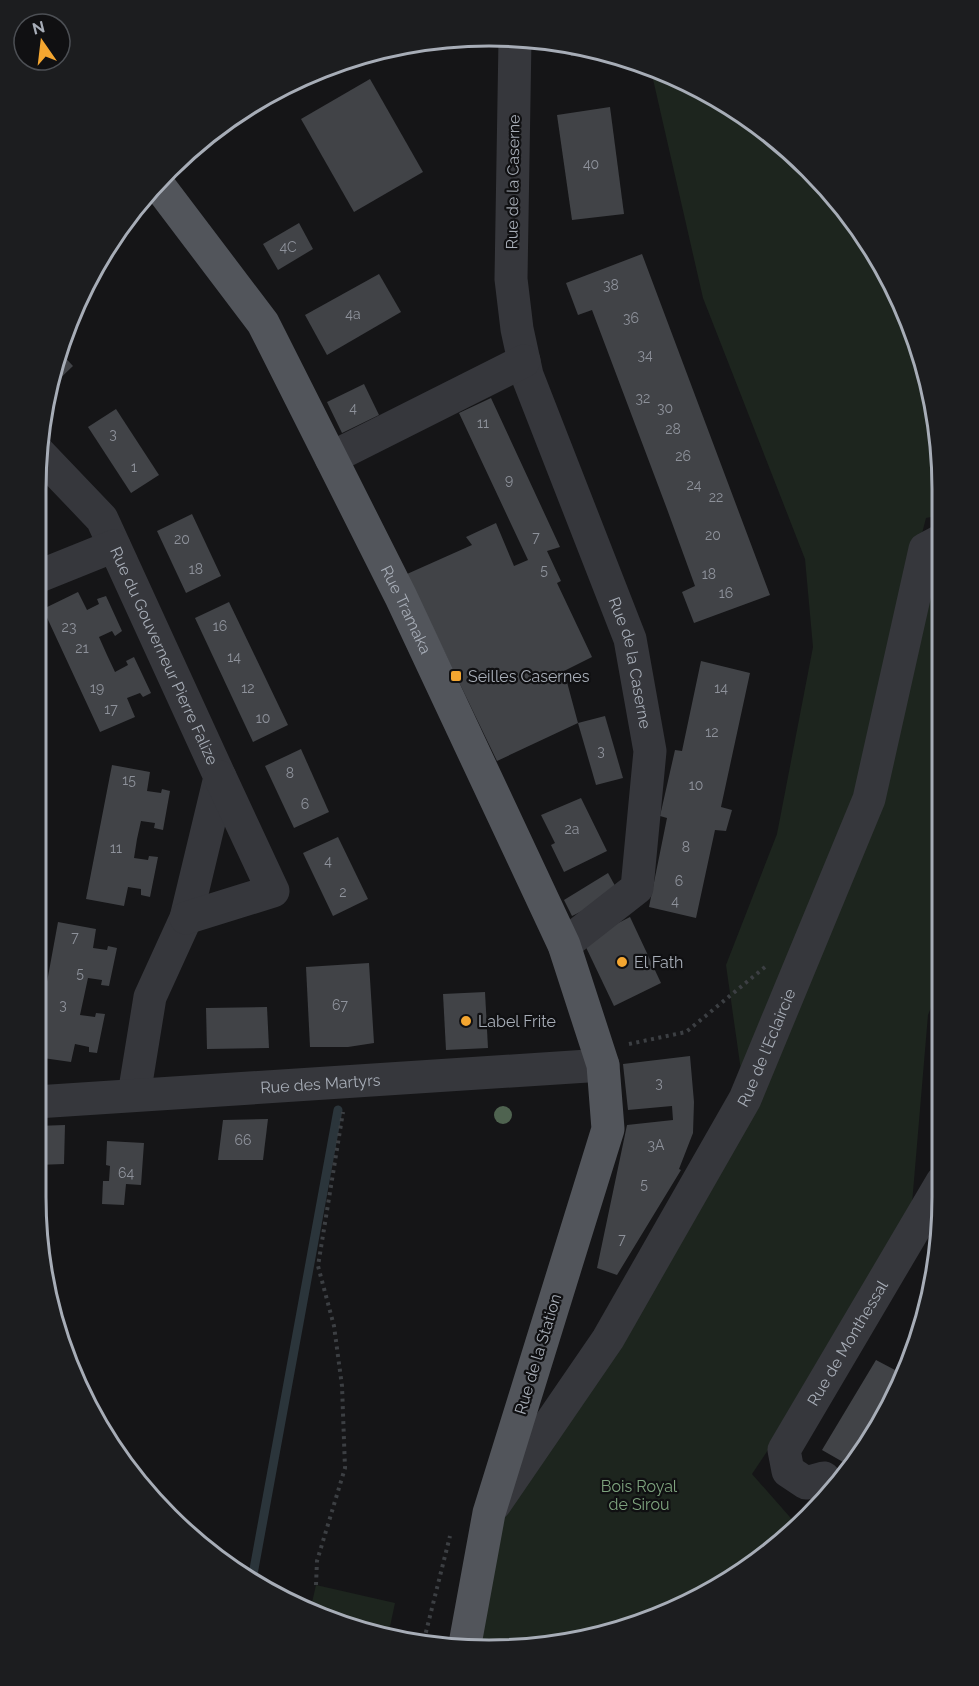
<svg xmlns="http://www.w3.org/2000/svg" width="979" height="1686" viewBox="0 0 979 1686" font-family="Raleway,sans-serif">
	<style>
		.green { fill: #1d251e }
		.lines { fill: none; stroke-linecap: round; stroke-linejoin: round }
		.stream { stroke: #2b353b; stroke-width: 9 }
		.building { fill: #414347 }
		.path { stroke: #3c3f43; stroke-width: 4; stroke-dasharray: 3 4.5; stroke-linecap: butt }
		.minor { stroke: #36373c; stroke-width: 33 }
		.major { stroke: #52555b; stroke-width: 33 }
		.tree { fill: #4f6350 }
		.poi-dot { fill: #f4a630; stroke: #101012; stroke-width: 2 }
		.labels { text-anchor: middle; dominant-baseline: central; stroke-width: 4.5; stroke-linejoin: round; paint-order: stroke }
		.number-label { font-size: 14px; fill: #8e929b }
		.street-label { font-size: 16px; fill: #a7adb7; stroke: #101012 }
		.poi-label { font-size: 16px; fill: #a7adb7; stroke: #101012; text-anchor: start }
		.park-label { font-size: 16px; fill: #7ea37e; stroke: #101012 }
		.rim { fill: none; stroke: #a7adb7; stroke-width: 3 }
	</style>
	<rect width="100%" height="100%" fill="#151517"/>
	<g class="green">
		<path d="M650 66 663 70 741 112 810 169 871 248 923 365 942 460V515L926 518 919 545 942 622V980L928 1015 909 1239 752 1474 796 1524 766 1556 636 1626 519 1649 480 1645 489 1513 745 1099 726 965 777 834 813 647 805 559 703 298Z"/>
		<path d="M316 1585 395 1603 388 1636 372 1634 311 1607Z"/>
	</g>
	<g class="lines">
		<path class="stream" d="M252 1580 338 1110"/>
	</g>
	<g class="building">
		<path d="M569 44 578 45 602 52 571 56Z"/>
		<path d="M370 79 423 172 354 212 301 119Z"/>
		<path d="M253 104 257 111 225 129 223 125Z"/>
		<path d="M610 107 624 214 572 220 557 115Z"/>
		<path d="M299 223 313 249 278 270 263 244Z"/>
		<path d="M642 254 770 595 694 623 682 592 695 586 667 509 592 310 578 315 566 283Z"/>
		<path d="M379 274 401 312 327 355 305 315Z"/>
		<path d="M59 351 73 366 52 386 57 360Z"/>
		<path d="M364 384 379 415 342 433 327 402Z"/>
		<path d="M491 398 560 547 547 551 561 581 557 583 592 657 564 671 578 723 497 761 407 574 472 545 466 537 496 523 514 566 528 560 459 413Z"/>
		<path d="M116 409 159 475 131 493 88 427Z"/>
		<path d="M192 514 221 576 186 593 157 531Z"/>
		<path d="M78 592 87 610 99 604 97 599 106 596 122 631 115 636 112 631 99 637 107 655 115 672 128 665 126 661 134 657 151 693 143 697 140 693 127 698 135 717 100 732 43 609Z"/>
		<path d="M229 602 288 725 253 742 195 618Z"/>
		<path d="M701 661 750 673 721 807 732 810 726 831 715 830 696 918 649 907 667 818 660 816 675 750 682 751Z"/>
		<path d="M605 716 623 778 596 785 578 723Z"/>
		<path d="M301 749 329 812 294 828 265 766Z"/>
		<path d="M112 765 150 772 147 791 161 793 162 789 170 791 163 830 154 828 155 823 141 821 137 839 134 858 148 860 149 856 158 857 150 897 141 895V889L128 887 124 906 86 899Z"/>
		<path d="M581 798 607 851 564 872 551 845 555 843 541 815Z"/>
		<path d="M338 837 368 899 333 916 303 853Z"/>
		<path d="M608 873 619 893 572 916 564 900Z"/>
		<path d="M630 917 661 983 614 1006 583 941Z"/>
		<path d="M58 922 96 929 93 948 107 950 108 946 117 948 109 986 101 985 102 980 88 978 80 1015 95 1017 96 1013 105 1014 97 1053 89 1052V1047L75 1044 71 1062 36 1057V1042Z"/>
		<path d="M369 963 374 1043 348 1047H310L306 967Z"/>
		<path d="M485 992 488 1048 446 1050 443 994Z"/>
		<path d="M267 1007 269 1048 207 1049 206 1008Z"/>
		<path d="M690 1056 694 1102 693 1133 679 1169 681 1170 617 1275 597 1268 627 1125 673 1120 672 1106 628 1110 623 1064Z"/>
		<path d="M268 1119 263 1160H218L223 1120Z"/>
		<path d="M65 1125 64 1164 37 1165 36 1126Z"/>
		<path d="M107 1141 144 1143 141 1185 126 1184 124 1205 102 1204 103 1181H109L110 1166 106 1165Z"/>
		<path d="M922 1326 919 1343 867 1448 850 1466 822 1450 876 1360 895 1370Z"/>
	</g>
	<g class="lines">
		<g class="path">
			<path d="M629 1044 686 1032 765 967"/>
			<path d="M316 1585 317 1561 345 1468 342 1386 334 1326 318 1266 343 1112"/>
			<path d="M424 1640 450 1536"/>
		</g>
		<g class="minor">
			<path id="s1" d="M515 39 511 279 517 329 527 375 630 639 650 751 637 888 564 945"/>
			<path id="s2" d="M38 452 102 519 220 777 186 918 150 997 134 1095"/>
			<path d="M331 458 524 361"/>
			<path d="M37 577 114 546"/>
			<path d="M186 918 273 891 220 777"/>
			<path id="s3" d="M36 1102 603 1065"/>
			<path id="s4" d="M824 1478 806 1483 788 1471 784 1450 942 1182"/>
			<path id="s5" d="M495 1504 608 1339 745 1099 869 799 925 549 942 540"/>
		</g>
		<path class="major" id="s6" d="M157 183 263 323 401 597 564 945 603 1065 608 1129 489 1513 465 1644"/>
	</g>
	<circle class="tree" cx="503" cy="1115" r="9"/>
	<g class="poi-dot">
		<rect x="450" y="670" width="12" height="12" rx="3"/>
		<circle cx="622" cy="962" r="6"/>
		<circle cx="466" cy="1021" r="6"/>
	</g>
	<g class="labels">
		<g class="number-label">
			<text x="591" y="164">40</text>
			<text x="288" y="247">4C</text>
			<text x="611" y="285">38</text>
			<text x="353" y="314">4a</text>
			<text x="631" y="318">36</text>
			<text x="645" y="355">34</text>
			<text x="643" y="398">32</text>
			<text x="353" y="408">4</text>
			<text x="665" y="408">30</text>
			<text x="483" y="423">11</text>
			<text x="673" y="429">28</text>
			<text x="113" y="434">3</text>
			<text x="683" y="456">26</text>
			<text x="134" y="467">1</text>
			<text x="509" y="480">9</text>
			<text x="694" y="485">24</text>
			<text x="716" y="497">22</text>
			<text x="713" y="535">20</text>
			<text x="536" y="537">7</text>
			<text x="182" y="539">20</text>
			<text x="196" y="569">18</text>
			<text x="544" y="570">5</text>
			<text x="709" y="574">18</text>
			<text x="726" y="593">16</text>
			<text x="220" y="626">16</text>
			<text x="69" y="627">23</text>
			<text x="82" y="648">21</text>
			<text x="234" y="657">14</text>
			<text x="97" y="688">19</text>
			<text x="248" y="688">12</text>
			<text x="721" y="688">14</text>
			<text x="111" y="709">17</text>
			<text x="263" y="718">10</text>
			<text x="712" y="732">12</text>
			<text x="601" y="751">3</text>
			<text x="290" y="773">8</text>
			<text x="129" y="780">15</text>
			<text x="696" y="785">10</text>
			<text x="305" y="804">6</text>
			<text x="572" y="829">2a</text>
			<text x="686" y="847">8</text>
			<text x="116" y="848">11</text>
			<text x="328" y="861">4</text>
			<text x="679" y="881">6</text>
			<text x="343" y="892">2</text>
			<text x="675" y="901">4</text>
			<text x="75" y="937">7</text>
			<text x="80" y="973">5</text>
			<text x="63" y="1005">3</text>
			<text x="340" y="1005">67</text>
			<text x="659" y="1083">3</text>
			<text x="243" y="1140">66</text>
			<text x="656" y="1145">3A</text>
			<text x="126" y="1173">64</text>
			<text x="644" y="1184">5</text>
			<text x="622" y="1239">7</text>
		</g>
		<g class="street-label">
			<text transform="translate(513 182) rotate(-89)">Rue de la Caserne</text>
			<text stroke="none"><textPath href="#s6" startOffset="496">Rue Tramaka</textPath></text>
			<text stroke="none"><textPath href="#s2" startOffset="243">Rue du Gouverneur Pierre Falize</textPath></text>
			<text stroke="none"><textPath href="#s1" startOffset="644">Rue de la Caserne</textPath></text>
			<text stroke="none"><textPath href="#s5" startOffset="532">Rue de l'Eclaircie</textPath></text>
			<text stroke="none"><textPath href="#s3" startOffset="285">Rue des Martyrs</textPath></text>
			<text stroke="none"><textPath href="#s4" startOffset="186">Rue de Monthessal</textPath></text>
			<text transform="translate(538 1354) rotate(-73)">Rue de la Station</text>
		</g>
		<g class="poi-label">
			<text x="468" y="676">Seilles Casernes</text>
			<text x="634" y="962">El Fath</text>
			<text x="478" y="1021">Label Frite</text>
		</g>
		<g class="park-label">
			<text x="639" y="1486">Bois Royal<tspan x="639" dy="18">de Sirou</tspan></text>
		</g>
	</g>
	<path d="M0 0H979V1686H0ZM489 46H489A443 443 0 0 1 932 489V1197A443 443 0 0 1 489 1640H489A443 443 0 0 1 46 1197V489A443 443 0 0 1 489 46Z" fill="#1c1d1f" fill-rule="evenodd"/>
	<path class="rim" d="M489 46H489A443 443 0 0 1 932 489V1197A443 443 0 0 1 489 1640H489A443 443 0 0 1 46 1197V489A443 443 0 0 1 489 46Z"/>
	<g transform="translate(42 42) rotate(346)"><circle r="28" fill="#101012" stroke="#4c4f54" stroke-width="1.5"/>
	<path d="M0-4.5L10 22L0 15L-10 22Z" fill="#f4a630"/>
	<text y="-9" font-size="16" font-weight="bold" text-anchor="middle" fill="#a7adb7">N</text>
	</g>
</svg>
